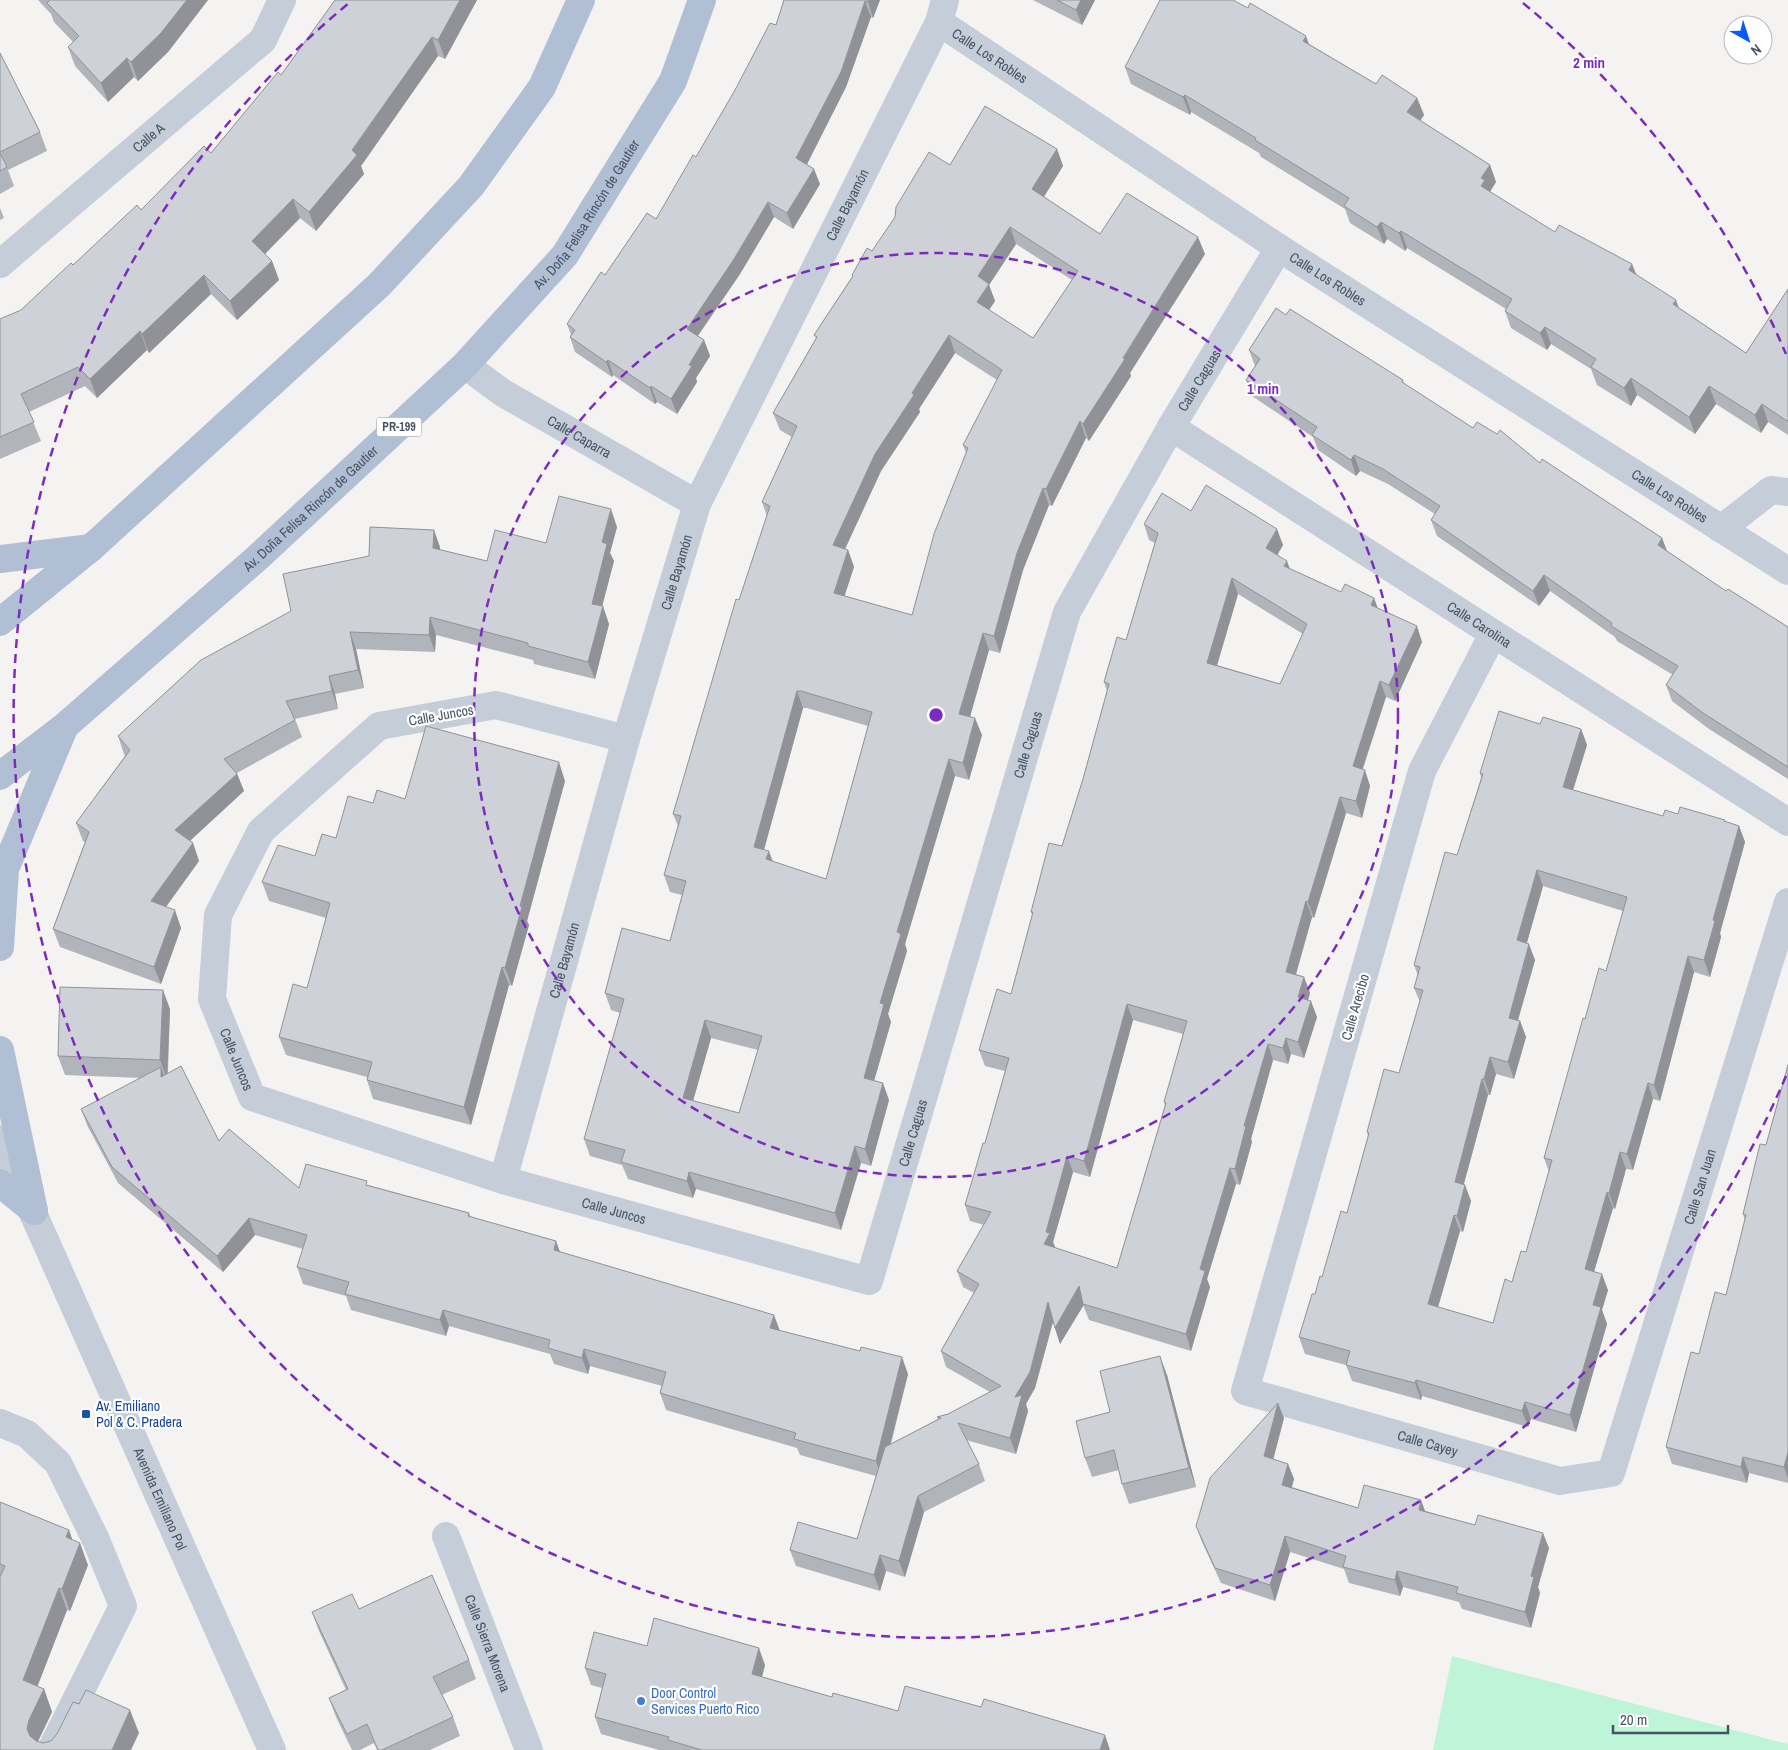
<svg xmlns="http://www.w3.org/2000/svg" width="1788" height="1750" viewBox="0 0 1788 1750" font-family="'Archivo Narrow',sans-serif">
	<style>
		.green { fill: #bef5d8 }
		.lines { fill: none; stroke-linecap: round; stroke-linejoin: round }
		.minor { stroke: #c5cdd8; stroke-width: 28 }
		.major { stroke: #b0bfd3; stroke-width: 28 }
		.wall { fill: #b1b4ba; fill-rule: evenodd }
		.shaded-wall { fill: #909297 }
		.building { fill: #ced1d8; stroke: #909297; fill-rule: evenodd }
		.ring { fill: none; stroke: #7b2cbf; stroke-width: 2.5; stroke-dasharray: 9 6 }
		.transit-dot { fill: #1a4fb4; stroke: #fff; stroke-width: 2 }
		.shop-dot { fill: #3f7fe0; stroke: #fff; stroke-width: 2 }
		.labels { text-anchor: middle; dominant-baseline: central; stroke-width: 4.5; stroke-linejoin: round; paint-order: stroke }
		.shield { fill: #fff; stroke: #7e8792; stroke-width: 1 }
		.shield-label { font-size: 12px; font-weight: bold; fill: #475363 }
		.street-label { font-size: 14px; fill: #475363; stroke: #fff }
		.transit-label { font-size: 14px; fill: #164399; stroke: #fff; text-anchor: start }
		.shop-label { font-size: 14px; fill: #366cbe; stroke: #fff; text-anchor: start }
		.centre { fill: #7b2cbf; stroke: #fff; stroke-width: 2.5 }
		.ring-label { font-size: 15px; text-anchor: middle; font-weight: bold; fill: #7b2cbf; stroke: #fff; stroke-width: 4.5; stroke-linejoin: round; paint-order: stroke }
	</style>
	<rect width="100%" height="100%" fill="#f5f3f2"/>
	<path class="green" d="M1452 1656 1788 1744V1750H1433Z"/>
	<g class="lines">
		<g class="minor">
			<path id="s1" d="M939 22 1279 248 1788 571"/>
			<path id="s2" d="M0 264 263 40 282 0"/>
			<path id="s3" d="M465 365 503 393 697 504"/>
			<path id="s4" d="M1171 427 1788 822"/>
			<path d="M1721 529 1771 490 1788 492"/>
			<path id="s5" d="M1493 634 1422 771 1245 1391 1560 1481 1611 1473 1788 902"/>
			<path id="s6" d="M626 739 496 705 379 726 261 831 218 915 212 999 252 1097 503 1180 869 1281 1067 612 1171 427 1279 248"/>
			<path id="s7" d="M0 1139 272 1750"/>
			<path id="s8" d="M503 1180 626 739 697 504 939 22 945 0"/>
			<path d="M0 1423 27 1434 58 1463 96 1540 123 1606 51 1750"/>
			<path id="s9" d="M446 1536 529 1750"/>
		</g>
		<g class="major">
			<path d="M0 559 91 548"/>
			<path d="M0 622 91 548 379 285 471 186 542 87 581 0"/>
			<path id="s10" d="M0 776 65 726 256 559 465 365 565 255 673 81 702 0"/>
			<path d="M0 947 5 869 64 728"/>
			<path d="M0 1050 34 1211"/>
			<path d="M0 1183 34 1211"/>
		</g>
	</g>
	<g class="wall">
		<path d="M38 0H208L168 52 138 81 134 77 108 102 75 66 68 47 73 42 54 22 51 14Z"/>
		<path d="M335 0H477L445 59 438 56 361 166 364 174 316 231 300 218 265 254 272 261 279 280 237 320 211 294 149 353 147 350 97 398 85 386 29 412 41 441 0 459V319L21 310 73 265 211 153 281 75Z"/>
		<path d="M784 0H880L873 18 871 17 846 87 807 164 820 184 793 229 774 217 740 274 698 336 704 340 710 356 696 378 697 382 677 414 657 402 655 404 613 375 612 377 575 352 570 337 571 335 567 324 605 275 656 219 696 157 776 25Z"/>
		<path d="M1033 0H1095L1082 25Z"/>
		<path d="M1309 44 1376 84 1417 98 1424 115 1420 120 1490 165 1496 182 1490 192 1555 232 1636 275 1679 308 1746 353 1788 289V435L1768 422 1761 433 1716 404 1695 434 1637 395 1631 406 1597 385 1591 369 1551 344 1547 350 1511 328 1505 311 1506 309 1407 248 1405 251 1387 239 1384 244 1350 223 1345 209 1261 157 1259 153 1191 112 1190 115 1131 84 1125 67Z"/>
		<path d="M0 53 40 132 47 151 8 170 14 186 0 194Z"/>
		<path d="M1057 149 1063 166 1044 197 1100 234 1205 254 1130 373 1131 376 1089 441 1086 438 1052 506 1049 505 1023 570 1000 653 989 650 970 716 982 735 969 780 955 776 905 944 907 951 888 1014 891 1022 874 1081 889 1100 871 1166 861 1163 841 1230 696 1189 693 1198 628 1179 622 1165 590 1156 584 1139 620 1013 611 1010 605 993 670 941 682 895 670 892 664 875 678 826 673 814 739 600 767 516 762 502 792 437 780 430 773 413 816 338 814 335 852 277V275L872 251 950 165ZM1016 244 1072 280 1033 338 989 310 995 301 989 285ZM955 353 997 380 963 445 966 453 912 615 844 596 854 567 848 550 845 549 881 471 920 412 919 409ZM803 708H807L868 726 826 879 772 862 764 850ZM711 1038 758 1050 739 1113 693 1101Z"/>
		<path d="M0 208 4 218 0 220Z"/>
		<path d="M1286 315 1403 380 1404 384 1473 428 1540 463 1662 538 1667 551 1726 591 1788 627V779L1709 729 1672 701 1666 685 1673 675 1617 641 1615 637 1550 591 1539 606 1437 536 1431 520 1435 514 1388 484 1360 471 1356 476 1318 450 1313 437 1252 396 1246 380 1255 366 1249 350Z"/>
		<path d="M1191 511 1283 545 1277 555 1290 569 1341 592 1374 598 1377 608 1422 642 1395 701 1386 697 1363 769 1370 786 1362 818 1346 813 1314 918 1312 917 1296 974 1304 977 1310 993 1308 1000 1317 1017 1304 1058 1291 1054 1288 1064 1273 1060 1251 1139 1252 1142 1240 1185 1236 1184 1207 1279 1210 1287 1191 1351 1089 1320 1083 1305 1060 1344 1053 1322 1035 1388 1026 1404 1028 1411 1016 1454 966 1440 979 1464 985 1481 924 1512 905 1577 886 1571 880 1591 796 1566 790 1550 857 1539 876 1476 800 1455 797 1448 666 1410 660 1393 662 1386 590 1366 588 1374 554 1364 550 1354 449 1326 446 1336 351 1310 346 1296 303 1284 297 1267 303 1249 255 1235 223 1272 118 1183 87 1125 81 1109 141 1078 65 1075 58 1056 170 1009 168 1073 219 1141 299 1188 368 1185 469 1213 471 1217 556 1241 560 1252 779 1331 908 1374 891 1444 938 1419 937 1417 948 1414 990 1392 946 1367 941 1351 974 1293 963 1287 957 1271 984 1225 970 1221 965 1205 985 1143 1005 1071 985 1066 979 1050 1011 994 1032 915 1031 912 1062 846 1083 779 1107 691 1104 682 1126 640 1155 543 1149 540 1144 524ZM1238 594 1303 634 1280 684 1217 665ZM1133 1020 1183 1034 1164 1102 1165 1106 1117 1268 1055 1248 1053 1242 1073 1172 1090 1177Z"/>
		<path d="M617 527 610 553 614 561 602 606 609 624 595 679 534 664 533 660 436 635 435 652 356 649 364 688 335 694 338 709 295 719 302 737 237 773 244 791 190 841 193 843 199 861 166 907 181 928 161 984 60 947 53 929 85 842 83 841 76 823 125 756 124 754 118 736 440 547V550L487 561 546 543Z"/>
		<path d="M1540 724 1581 729 1587 745 1573 790 1663 816 1678 814 1725 820 1726 822 1739 826 1745 842 1720 933 1721 937 1710 977 1694 972 1660 1101 1653 1099 1633 1170 1626 1169 1615 1209 1613 1208 1594 1272 1608 1290 1602 1310 1607 1324 1576 1432 1531 1419 1528 1427 1422 1396 1421 1400 1352 1381 1346 1365 1305 1354 1299 1337 1315 1294 1347 1213 1368 1136 1367 1132 1399 1073 1420 1002 1414 988 1418 976 1414 965 1457 855 1481 778 1480 773ZM1543 886 1623 911 1606 971 1585 1019 1544 1158 1549 1172 1526 1252 1493 1323 1438 1307 1460 1231 1463 1232 1471 1201 1464 1184 1488 1095H1490L1496 1074 1514 1079 1526 1037 1520 1021 1518 1020 1535 960 1527 943Z"/>
		<path d="M565 781 527 921 529 925 512 986 509 985 471 1125 373 1099 367 1080V1077L286 1055 279 1037 307 988 326 918 269 901 262 882 315 856 373 803 405 799Z"/>
		<path d="M1788 1065V1483L1749 1473 1747 1483 1672 1464 1666 1447 1699 1354 1726 1295 1745 1221 1743 1214 1766 1145Z"/>
		<path d="M1167 1375 1196 1487 1129 1504 1122 1484 1119 1470 1092 1477 1085 1458 1110 1412Z"/>
		<path d="M1284 1418 1273 1459 1288 1464 1294 1479 1292 1487 1358 1508 1426 1511 1549 1548 1538 1587 1540 1593 1531 1628 1462 1609 1459 1602 1403 1587 1400 1596 1349 1583 1344 1569 1290 1552 1275 1601 1221 1583 1202 1542 1196 1526Z"/>
		<path d="M0 1502 69 1530 72 1539 88 1565 70 1611 67 1610 37 1687 44 1689 52 1712 38 1742 43 1743 139 1733 0 1750Z"/>
		<path d="M359 1609 469 1660 476 1679 442 1695 453 1717 460 1736 430 1750H377L374 1743 360 1750H352L336 1717 329 1698 346 1690 319 1631 312 1612Z"/>
		<path d="M647 1646 765 1665 762 1677 832 1697 898 1711 1110 1750H659L601 1734 595 1717 602 1688 591 1685 585 1668Z"/>
	</g>
	<g class="shaded-wall">
		<path d="M187 0H208L168 52 138 81 131 62Z"/>
		<path d="M460 0H477L445 59 438 40Z"/>
		<path d="M869 0H880L873 18 868 2Z"/>
		<path d="M1081 0H1095L1082 25 1076 10Z"/>
		<path d="M865 1 871 17 846 87 802 174 796 158Z"/>
		<path d="M1306 36 1312 53 1303 41Z"/>
		<path d="M432 37 438 56 361 166 364 174 316 231 309 212Z"/>
		<path d="M127 58 134 77 108 102 101 83Z"/>
		<path d="M1185 95 1191 112 1190 115 1183 97Z"/>
		<path d="M1417 98 1424 115 1414 130 1407 112Z"/>
		<path d="M1057 149 1063 166 1038 206 1032 189Z"/>
		<path d="M1490 165 1496 182 1489 193 1481 186V178Z"/>
		<path d="M814 169 820 184 793 229 787 213Z"/>
		<path d="M293 199 300 218 259 260 252 241Z"/>
		<path d="M768 202 774 217 740 274 692 344 687 329Z"/>
		<path d="M1381 222 1387 239 1384 244 1377 227Z"/>
		<path d="M1010 227 1016 244 989 285 995 301 983 319 977 302 978 276Z"/>
		<path d="M1401 231 1407 248 1405 251 1399 233Z"/>
		<path d="M1198 237 1205 254 1130 373 1131 376 1089 441 1083 424Z"/>
		<path d="M272 261 279 280 237 320 230 301Z"/>
		<path d="M1632 264 1639 281 1629 270Z"/>
		<path d="M204 275 211 294 149 353 142 334Z"/>
		<path d="M1676 300 1682 317 1673 304Z"/>
		<path d="M1545 327 1551 344 1547 350 1540 333Z"/>
		<path d="M140 331 147 350 97 398 90 379Z"/>
		<path d="M949 335 955 353 919 409 920 412 881 471 839 562 833 545 875 454 912 393Z"/>
		<path d="M704 340 710 356 696 378 697 382 677 414 671 399 689 365Z"/>
		<path d="M608 360 613 375 612 377 606 362Z"/>
		<path d="M1631 378 1637 395 1631 406 1624 388Z"/>
		<path d="M651 386 657 402 655 404 650 388Z"/>
		<path d="M1709 386 1716 404 1695 434 1689 417Z"/>
		<path d="M1762 404 1768 422 1761 433 1755 415Z"/>
		<path d="M1080 421 1086 438 1052 506 1046 489Z"/>
		<path d="M1354 455 1360 471 1356 476 1351 460Z"/>
		<path d="M1043 488 1049 505 1023 570 1000 653 994 636 1017 553Z"/>
		<path d="M611 509 617 527 610 553 614 561 598 622 592 604 602 542Z"/>
		<path d="M1277 529 1283 545 1272 564 1266 548Z"/>
		<path d="M434 530 440 547 439 566 433 548Z"/>
		<path d="M1662 538 1668 554 1658 545Z"/>
		<path d="M848 550 854 567 840 610 834 593Z"/>
		<path d="M1287 561 1293 577 1284 566Z"/>
		<path d="M1544 575 1550 591 1539 606 1533 591Z"/>
		<path d="M1232 578 1238 594 1213 679 1207 663Z"/>
		<path d="M1374 598 1380 614 1371 605Z"/>
		<path d="M603 606 609 624 595 679 588 662Z"/>
		<path d="M430 617 436 635 435 652 429 635Z"/>
		<path d="M1417 626 1422 642 1395 701 1389 685Z"/>
		<path d="M350 632 356 649 364 688 358 670Z"/>
		<path d="M983 633 989 650 966 731 959 714Z"/>
		<path d="M329 676 335 694 338 709 332 691Z"/>
		<path d="M1380 681 1386 697 1358 782 1353 766Z"/>
		<path d="M797 691 803 708 760 864 754 847Z"/>
		<path d="M975 718 982 735 969 780 963 763Z"/>
		<path d="M1581 729 1587 745 1569 803 1563 787Z"/>
		<path d="M949 759 955 776 905 944 907 951 888 1014 891 1022 870 1095 864 1078 880 1003 897 932Z"/>
		<path d="M559 762 565 781 527 921 529 925 512 986 505 968 520 906Z"/>
		<path d="M1365 770 1370 786 1362 818 1356 801Z"/>
		<path d="M237 774 244 791 182 848 175 830Z"/>
		<path d="M1340 797 1346 813 1314 918 1308 902Z"/>
		<path d="M1739 826 1745 842 1720 933 1721 937 1710 977 1704 960 1713 920Z"/>
		<path d="M193 843 199 861 157 919 151 901Z"/>
		<path d="M769 851 775 868 766 859Z"/>
		<path d="M1537 870 1543 886 1523 956 1517 940Z"/>
		<path d="M1306 901 1312 917 1292 988 1286 972Z"/>
		<path d="M175 910 181 928 161 984 154 967Z"/>
		<path d="M1529 944 1535 960 1514 1034 1509 1018Z"/>
		<path d="M1688 956 1694 972 1660 1101 1654 1085Z"/>
		<path d="M502 967 509 985 471 1125 464 1107Z"/>
		<path d="M1304 977 1310 993 1304 1013 1298 997Z"/>
		<path d="M163 990 170 1009 167 1079 160 1060Z"/>
		<path d="M1311 1001 1317 1017 1304 1058 1298 1042Z"/>
		<path d="M1127 1004 1133 1020 1090 1177 1084 1161Z"/>
		<path d="M705 1020 711 1038 689 1115 683 1098Z"/>
		<path d="M1520 1021 1526 1037 1514 1079 1508 1062Z"/>
		<path d="M1286 1038 1291 1054 1288 1064 1283 1048Z"/>
		<path d="M1268 1044 1273 1060 1251 1139 1252 1142 1240 1185 1235 1169 1244 1126Z"/>
		<path d="M1490 1057 1496 1074 1490 1095 1484 1079Z"/>
		<path d="M161 1067 167 1084 161 1077Z"/>
		<path d="M1482 1079 1488 1095 1460 1198 1455 1182Z"/>
		<path d="M883 1083 889 1100 871 1166 865 1149Z"/>
		<path d="M1648 1083 1653 1099 1633 1170 1627 1154Z"/>
		<path d="M855 1146 861 1163 841 1230 835 1213Z"/>
		<path d="M1620 1152 1626 1169 1615 1209 1609 1193Z"/>
		<path d="M1067 1156 1073 1172 1053 1242 1056 1249 1044 1244 1046 1232Z"/>
		<path d="M1230 1168 1236 1184 1207 1279 1210 1287 1191 1351 1186 1334 1200 1269Z"/>
		<path d="M689 1172 696 1189 693 1198 687 1181Z"/>
		<path d="M1465 1185 1471 1201 1463 1232 1457 1216Z"/>
		<path d="M1607 1192 1613 1208 1590 1285 1585 1269Z"/>
		<path d="M1454 1215 1460 1231 1434 1321 1428 1304Z"/>
		<path d="M249 1218 255 1235 223 1272 217 1256Z"/>
		<path d="M556 1241 562 1258 554 1250Z"/>
		<path d="M1602 1274 1608 1290 1602 1310 1607 1324 1576 1432 1570 1415 1593 1305Z"/>
		<path d="M1079 1286 1085 1303 1060 1344 1055 1328Z"/>
		<path d="M1048 1302 1054 1318 1035 1388 1026 1404 1028 1411 1016 1454 1010 1438 1015 1397Z"/>
		<path d="M443 1310 449 1326 446 1336 440 1320Z"/>
		<path d="M774 1315 780 1331 770 1328Z"/>
		<path d="M584 1349 590 1366 588 1374 582 1358Z"/>
		<path d="M1160 1356 1167 1375 1196 1487 1189 1468Z"/>
		<path d="M902 1357 908 1374 882 1477 876 1461Z"/>
		<path d="M1416 1380 1422 1396 1421 1400 1415 1383Z"/>
		<path d="M1525 1402 1531 1419 1528 1427 1522 1411Z"/>
		<path d="M1278 1403 1284 1418 1270 1472 1264 1456Z"/>
		<path d="M1788 1452V1479L1784 1467Z"/>
		<path d="M1743 1457 1749 1473 1747 1483 1741 1467Z"/>
		<path d="M1288 1464 1294 1479 1288 1500 1282 1485Z"/>
		<path d="M918 1496 924 1512 905 1577 899 1561Z"/>
		<path d="M1421 1500 1427 1516 1419 1510Z"/>
		<path d="M69 1530 76 1551 80 1543 88 1565 70 1611 62 1589 66 1537Z"/>
		<path d="M1543 1533 1549 1548 1538 1587 1540 1593 1531 1628 1525 1612 1531 1576Z"/>
		<path d="M1285 1536 1290 1552 1275 1601 1270 1585Z"/>
		<path d="M880 1555 886 1571 880 1591 874 1575Z"/>
		<path d="M1397 1571 1403 1587 1400 1596 1395 1580Z"/>
		<path d="M59 1588 67 1610 31 1703 23 1680Z"/>
		<path d="M759 1648 765 1665 758 1691 752 1674Z"/>
		<path d="M44 1689 52 1712 37 1743 36 1750 27 1729 29 1720Z"/>
		<path d="M130 1710 139 1733 131 1750H112Z"/>
		<path d="M1105 1735 1110 1750H1100Z"/>
	</g>
	<g class="building">
		<path d="M50 0H187L161 33 131 62 127 58 101 83 68 47 79 36 47 3Z"/>
		<path d="M335 0H460L438 40 432 37 352 150 357 155 309 212 293 199 252 241 272 261 230 301 204 275 142 334 140 331 90 379 78 367 21 394 34 422 0 437V319L21 310 71 263 73 265 137 205 141 210 204 146 211 153 278 72 281 75Z"/>
		<path d="M784 0H869L868 2 865 1 841 72 796 158 814 169 787 213 768 202 734 259 687 329 704 340 689 365 692 366 671 399 651 386 650 388 608 360 606 362 570 337 575 330 567 324 601 272 605 275 647 213 656 219 693 155 696 157 735 90 770 23 776 25Z"/>
		<path d="M1057 0H1081L1076 10Z"/>
		<path d="M1160 0H1233L1248 8 1250 3 1306 36 1303 41 1376 84 1382 75 1417 98 1407 112 1490 165 1481 178 1485 180 1481 186 1555 232 1559 225 1632 264 1629 270 1676 300 1673 304 1746 353 1788 289V420L1787 421 1762 404 1755 415 1709 386 1689 417 1631 378 1624 388 1591 367 1596 359 1545 327 1540 333 1505 311 1512 299 1401 231 1399 233 1381 222 1377 227 1344 206 1349 198 1255 140 1256 138 1185 95 1183 97 1125 67Z"/>
		<path d="M0 53 40 132 0 152Z"/>
		<path d="M985 106 1057 149 1032 189 1100 234 1127 193 1198 237 1123 358 1125 359 1083 424 1080 421 1046 489 1043 488 1017 553 994 636 983 633 959 714 975 718 963 763 949 759 897 932 901 934 880 1003 884 1004 864 1078 883 1083 865 1149 855 1146 835 1213 689 1172 687 1181 621 1162 625 1150 584 1139 624 999 605 993 622 928 670 941 686 881 664 875 681 816 673 814 736 599 739 600 770 506 762 502 797 426 773 413 817 337 814 335 853 276 852 275 867 248 872 251 895 217 896 207 929 152 950 165ZM1010 227 1078 271 1033 338 977 302 989 284 978 276ZM949 335 1002 370 963 445 968 448 934 534 912 615 834 593 848 550 833 545 875 454 914 395 912 393ZM797 691H801L872 712 826 879 766 859 769 851 754 847ZM705 1020 762 1036 739 1113 683 1098Z"/>
		<path d="M0 153 7 167 0 171Z"/>
		<path d="M1276 308 1286 315 1290 309 1403 380 1402 382 1473 428 1477 422 1497 434 1500 430 1540 463 1542 459 1662 538 1658 545 1726 591 1728 589 1788 627V767L1703 713 1666 685 1678 666 1611 626 1612 623 1544 575 1533 591 1431 520 1440 506 1383 469 1354 455 1351 460 1312 435 1317 427 1246 380 1260 359 1249 350Z"/>
		<path d="M1206 485 1277 529 1266 548 1287 561 1284 566 1341 592 1345 584 1374 598 1371 605 1417 626 1389 685 1380 681 1353 766 1365 770 1356 801 1340 797 1308 902 1306 901 1286 972 1304 977 1298 997 1311 1001 1298 1042 1286 1038 1283 1048 1268 1044 1244 1126H1246L1235 1169 1230 1168 1200 1269 1205 1271 1186 1334 1083 1304 1079 1286 1055 1328 1048 1302 1030 1372 1015 1397 1022 1395 1010 1438 958 1423 979 1464 918 1496 899 1561 880 1555 874 1575 790 1550 798 1522 857 1539 885 1447 941 1418 937 1417 948 1414 1001 1386 941 1351 979 1284 957 1271 991 1212 965 1205 983 1143H985L1009 1058 979 1050 997 989 1011 994 1033 912H1031L1049 843 1062 846 1083 779 1109 684 1104 682 1117 637 1126 640 1158 533 1144 524 1162 493 1191 511ZM1232 578 1307 624 1280 684 1207 663ZM1127 1004 1187 1021 1164 1102 1166 1103 1117 1268 1044 1244 1050 1233 1046 1232 1067 1156 1084 1161Z"/>
		<path d="M559 496 611 509 602 542 607 544 592 604 603 606 588 662 528 646V643L430 617 429 635 350 632 358 670 329 676 332 691 286 701 295 720 224 759 237 774 175 830 193 843 151 901 175 910 154 967 53 929 89 832 76 823 130 750 118 736 201 660 291 611 283 574 369 556 370 527 434 530 433 548 487 561 495 530 546 543Z"/>
		<path d="M1499 711 1540 724 1543 717 1581 729 1563 787 1663 816 1665 810 1678 814 1680 807 1725 820 1724 821 1739 826 1713 920 1715 921 1704 960 1688 956 1654 1085 1648 1083 1627 1154 1620 1152 1609 1193 1607 1192 1585 1269 1602 1274 1593 1305 1601 1307 1570 1415 1525 1402 1522 1411 1416 1380 1415 1383 1346 1365 1350 1351 1299 1337 1312 1294H1315L1320 1276 1322 1277 1341 1211 1347 1213 1369 1133 1367 1132 1384 1069 1399 1073 1423 990 1414 988 1420 967 1414 965 1445 852 1457 855 1483 774 1480 773ZM1537 870 1627 897 1606 971 1599 968 1585 1019 1583 1018 1544 1158 1552 1160 1526 1252 1521 1251 1512 1282 1505 1279 1493 1323 1428 1304 1454 1215 1457 1216 1465 1185 1455 1182 1482 1079H1484L1490 1057 1508 1062 1520 1021 1509 1018 1529 944 1517 940Z"/>
		<path d="M426 726 559 762 520 906 522 907 505 968 502 967 464 1107 367 1080 372 1062 279 1037 293 984 307 988 330 903 262 882 278 845 315 856 322 834 336 838 348 796 373 803 377 790 405 799Z"/>
		<path d="M60 987 163 990 160 1060 58 1056Z"/>
		<path d="M1788 1065V1452L1784 1467 1743 1457 1741 1467 1666 1447 1691 1352 1699 1354 1715 1292 1726 1295 1746 1215 1743 1214 1760 1144 1766 1145Z"/>
		<path d="M181 1066 219 1141 229 1129 299 1188 306 1164 367 1181 366 1185 469 1213 468 1216 556 1241 554 1250 774 1315 770 1328 860 1351 861 1347 902 1357 876 1461 794 1439 796 1433 660 1393 666 1372 584 1349 582 1358 548 1348 550 1340 443 1310 440 1320 345 1294 349 1282 297 1267 307 1235 249 1218 217 1256 112 1167 81 1109 161 1067V1077Z"/>
		<path d="M1160 1356 1189 1468 1122 1484 1114 1450 1085 1458 1076 1421 1110 1412 1100 1371Z"/>
		<path d="M1278 1403 1264 1456 1288 1464 1282 1485 1358 1508 1364 1485 1421 1500 1419 1510 1475 1525 1478 1515 1543 1533 1531 1576 1534 1577 1525 1612 1456 1593 1458 1587 1397 1571 1395 1580 1343 1567 1346 1556 1285 1536 1270 1585 1215 1568 1196 1526 1210 1478Z"/>
		<path d="M0 1502 69 1530 66 1537 80 1543 62 1589 59 1588 23 1680 44 1689 29 1720 27 1729 30 1736 36 1741 43 1743 51 1741 57 1734 73 1702 79 1704 86 1690 130 1710 112 1750H0V1577L5 1566 0 1564Z"/>
		<path d="M432 1575 469 1660 433 1677 453 1717 382 1750H378L367 1724 347 1734 329 1698 348 1689 312 1612 352 1594 359 1609Z"/>
		<path d="M654 1618 759 1648 752 1674 832 1697 833 1693 898 1711 905 1686 981 1707 984 1699 1105 1735 1100 1750H702L668 1740 669 1737 595 1717 606 1674 585 1668 594 1632 647 1646Z"/>
	</g>
	<g class="ring">
		<circle cx="936" cy="715" r="462"/>
		<path d="M1786 1076A923 923 0 1 1 349 3M1523 3A923 923 0 0 1 1786 354"/>
	</g>
	<rect class="transit-dot" x="81" y="1409" width="10" height="10" rx="2.5"/>
	<circle class="shop-dot" cx="641" cy="1701" r="5"/>
	<g class="labels">
		<rect class="shield" x="376.5" y="417.5" width="45" height="19" rx="4"/>
		<g class="shield-label">
			<text x="399" y="427">PR-199</text>
		</g>
		<g class="street-label">
			<text stroke="none"><textPath href="#s1" startOffset="61">Calle Los Robles</textPath></text>
			<text stroke="none"><textPath href="#s2" startOffset="195">Calle A</textPath></text>
			<text stroke="none"><textPath href="#s8" startOffset="1038">Calle Bayamón</textPath></text>
			<text stroke="none"><textPath href="#s10" startOffset="815">Av. Doña Felisa Rincón de Gautier</textPath></text>
			<text stroke="none"><textPath href="#s1" startOffset="466">Calle Los Robles</textPath></text>
			<text stroke="none"><textPath href="#s6" startOffset="2304">Calle Caguas</textPath></text>
			<text stroke="none"><textPath href="#s3" startOffset="135">Calle Caparra</textPath></text>
			<text stroke="none"><textPath href="#s1" startOffset="871">Calle Los Robles</textPath></text>
			<text stroke="none"><textPath href="#s10" startOffset="410">Av. Doña Felisa Rincón de Gautier</textPath></text>
			<text stroke="none"><textPath href="#s8" startOffset="632">Calle Bayamón</textPath></text>
			<text stroke="none"><textPath href="#s4" startOffset="366">Calle Carolina</textPath></text>
			<text transform="translate(441 715) rotate(-10)">Calle Juncos</text>
			<text stroke="none"><textPath href="#s6" startOffset="1899">Calle Caguas</textPath></text>
			<text stroke="none"><textPath href="#s8" startOffset="228">Calle Bayamón</textPath></text>
			<text transform="translate(1355 1007) rotate(-74)">Calle Arecibo</text>
			<text stroke="none"><textPath href="#s6" startOffset="655">Calle Juncos</textPath></text>
			<text stroke="none"><textPath href="#s6" startOffset="1494">Calle Caguas</textPath></text>
			<text stroke="none"><textPath href="#s5" startOffset="1478">Calle San Juan</textPath></text>
			<text stroke="none"><textPath href="#s6" startOffset="1075">Calle Juncos</textPath></text>
			<text stroke="none"><textPath href="#s5" startOffset="989">Calle Cayey</textPath></text>
			<text stroke="none"><textPath href="#s7" startOffset="394">Avenida Emiliano Pol</textPath></text>
			<text stroke="none"><textPath href="#s9" startOffset="115">Calle Sierra Morena</textPath></text>
		</g>
		<g class="transit-label">
			<text x="96" y="1406">Av. Emiliano<tspan x="96" dy="16">Pol &amp; C. Pradera</tspan></text>
		</g>
		<g class="shop-label">
			<text x="651" y="1693">Door Control<tspan x="651" dy="16">Services Puerto Rico</tspan></text>
		</g>
	</g>
	<circle cx="936" cy="715" r="8" class="centre"/>
	<g class="ring-label">
		<text x="1589" y="68">2 min</text>
		<text x="1263" y="394">1 min</text>
	</g>
	<g transform="translate(1748 40) rotate(141)"><circle r="24" fill="#ffffff" stroke="#b5bac1"/>
	<path d="M0-4L9 19L0 12L-9 19Z" fill="#065cfb"/>
	<text y="-8" font-size="14" font-weight="bold" text-anchor="middle" fill="#475363">N</text>
	</g>
	<path d="M1613 1725v8h115v-8" fill="none" stroke="#475363" stroke-width="2.5"/>
	<text x="1620" y="1725" font-size="15" fill="#475363" stroke="#ffffff" stroke-width="4" paint-order="stroke">20 m</text>
</svg>
